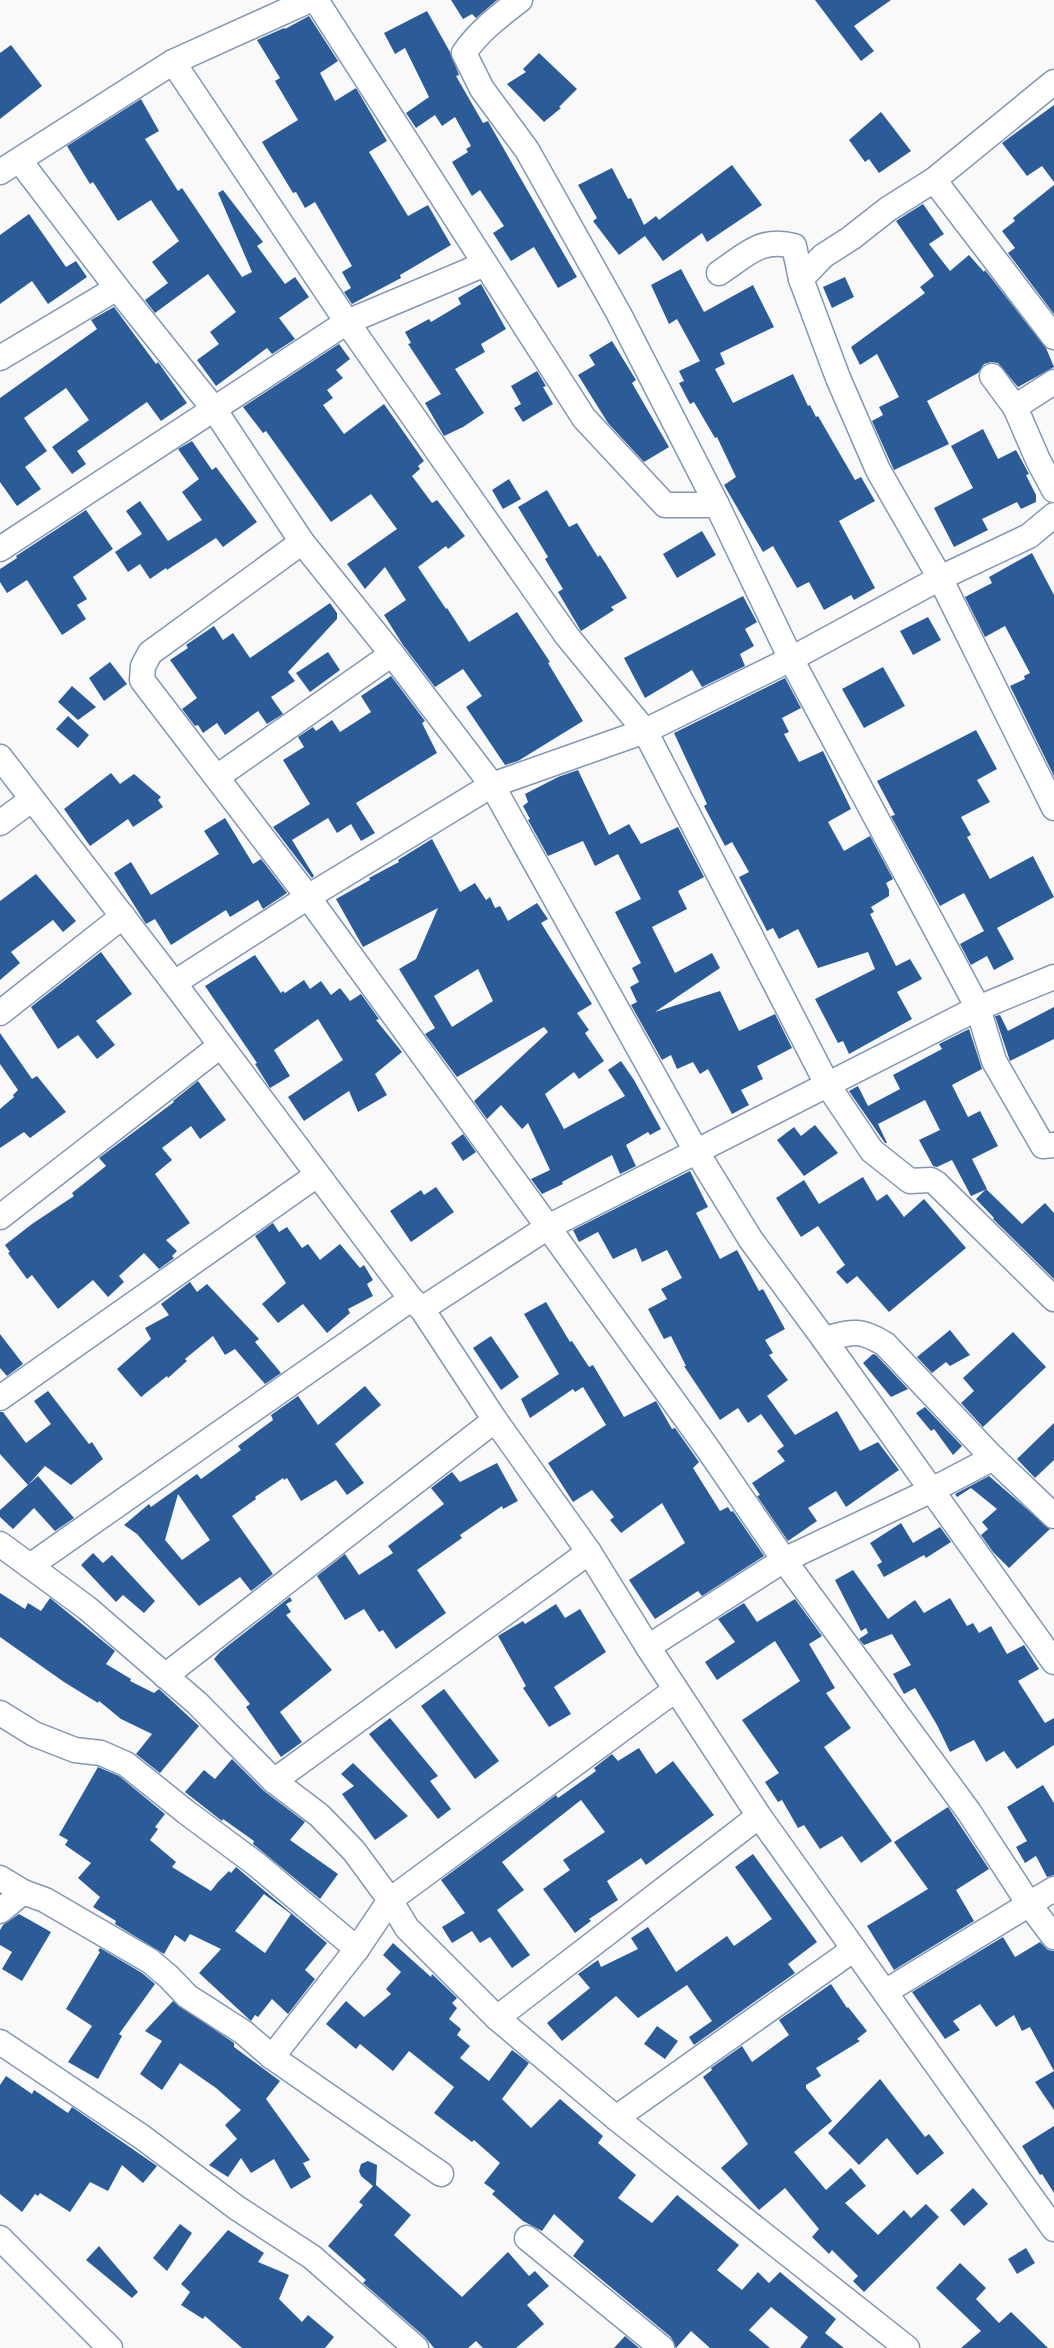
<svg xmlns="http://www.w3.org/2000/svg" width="1054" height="2348" viewBox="0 0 1054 2348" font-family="'Space Grotesk',sans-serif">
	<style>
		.building { fill: #2b5c98; fill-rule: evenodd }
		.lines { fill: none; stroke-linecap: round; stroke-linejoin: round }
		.minor-casing { stroke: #8297b3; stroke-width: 27 }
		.minor { stroke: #fff; stroke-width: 24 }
	</style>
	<rect width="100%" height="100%" fill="#f9f9f9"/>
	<g class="building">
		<path d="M451 0H497L476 18 472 14 463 19Z"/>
		<path d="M815 0H891L854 26 874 51 861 61Z"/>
		<path d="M427 11 450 52 459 75 456 76 483 123 488 121 489 123 577 277 558 288 534 247 511 261 493 233 504 226 480 190 472 196 452 162 468 152 466 149 471 146 455 117 442 126 435 115 416 128 406 113 429 97 405 48 395 54 384 33Z"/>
		<path d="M309 16 338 61 320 73 335 101 356 88 387 141 369 152 408 216 428 205 451 245 400 275 401 278 352 304 344 292 351 288 342 272 352 266 315 202 305 208 296 192 293 193 262 142 298 120 275 81 280 78 257 40 284 28 285 29Z"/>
		<path d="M11 45 42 86 0 119V53Z"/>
		<path d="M539 53 577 89 559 107 561 108 544 122 507 84 526 72 523 69Z"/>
		<path d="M141 99 159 131 145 139 178 191 182 188 242 277 252 272 218 193 223 190 263 242 257 246 285 284 295 277 309 297 279 318 295 339 272 354 267 348 216 386 197 360 219 344 210 332 236 312 208 274 155 313 145 300 168 283 152 262 179 241 151 200 118 221 93 182 90 184 67 146Z"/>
		<path d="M1054 105V182L1042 166 1027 176 1002 143Z"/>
		<path d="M881 112 911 151 879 173 869 159 865 162 849 140Z"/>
		<path d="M732 165 762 205 707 242 702 233 663 261 645 236 619 255 593 221 597 218 578 185 612 168 628 199 631 198 644 225 656 216 659 220Z"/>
		<path d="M1054 185V314L1008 253 1015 248 1002 231 1015 221 1013 218Z"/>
		<path d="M923 204 944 234 929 244 950 271 969 255 984 272 985 270 1046 348 1054 367 1018 387 998 363 991 362 984 364 978 373 927 401 949 444 894 470 872 421 883 415 879 407 899 397 877 354 860 365 851 347 925 293 920 287 934 276 896 221Z"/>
		<path d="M29 214 66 267 76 261 87 277 48 304 32 281 0 304V235Z"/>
		<path d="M681 269 704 312 753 285 774 327 720 353 725 364 715 369 733 403 793 374 808 406 810 405 816 417 818 416 855 480 861 477 875 501 839 521 875 588 854 600 851 595 824 610 809 582 797 588 773 546 763 552 724 485 736 477 717 437 715 438 694 402 690 404 679 383 684 381 679 371 700 361 677 319 669 324 651 285Z"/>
		<path d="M845 277 854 297 832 308 823 287Z"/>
		<path d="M481 284 506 329 481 344 485 352 455 369 484 413 463 427 444 436 425 403 441 394 408 344 411 343 405 332 429 319 431 322 461 304 458 298Z"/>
		<path d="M114 307 156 364 158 362 187 403 161 421 147 402 77 451 86 464 72 474 52 447 89 420 66 388 24 418 47 451 25 467 41 489 17 506 0 482V398L97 329 91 320Z"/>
		<path d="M612 341 636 380 632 383 669 447 644 462 608 423 578 375 595 365 589 355Z"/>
		<path d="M339 344 350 359 336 370 343 378 327 390 333 398 323 405 344 434 384 404 424 461 418 466 420 469 412 476 432 503 437 500 465 536 448 549 446 546 418 567 446 609 447 608 469 642 517 612 550 662 548 663 583 721 518 761 505 765 466 707 482 696 463 669 435 687 403 645 384 615 406 600 385 567 365 589 347 564 397 529 371 494 331 522 266 431 263 433 243 407Z"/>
		<path d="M537 371 546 386 543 387 553 404 523 422 514 408 521 404 511 386Z"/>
		<path d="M983 429 998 459 1016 450 1029 474 1026 475 1036 495V502L1021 509 1017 502 982 519 988 530 954 547 934 508 973 488 951 446Z"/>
		<path d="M192 441 212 470 216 467 257 522 223 547 216 538 167 570 166 568 150 579 140 564 128 572 115 552 142 534 126 511 140 501 168 541 202 520 182 492 199 479 178 449Z"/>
		<path d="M509 479 521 499 503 509 492 490Z"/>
		<path d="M547 490 569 527 577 523 598 557 600 555 606 564 627 598 611 607 614 610 581 631 558 592 563 589 545 559 548 557 518 507Z"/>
		<path d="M86 510 113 549 73 577 87 599 77 605 86 619 62 635 27 580 7 593 0 582V569L17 558 16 556Z"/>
		<path d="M702 531 716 555 677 578 663 554Z"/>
		<path d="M1032 553 1054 595V776L1010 686 1025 679 1024 676 1030 673 1005 626 985 637 965 597 992 583 989 577Z"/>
		<path d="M743 596 757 622 745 629 754 646 740 654 745 666 702 687 692 670 645 698 624 658Z"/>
		<path d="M330 603 337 613V619L288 672 295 681 271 697 283 714 267 724 258 711 225 735 217 723 203 733 198 725 195 726 182 709 197 698 170 660 188 648 186 645 214 626 223 640 233 633 250 658Z"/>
		<path d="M928 617 941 640 913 655 900 631Z"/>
		<path d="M328 652 340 670 310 692 296 673Z"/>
		<path d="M110 662 127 684 104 701 89 678Z"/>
		<path d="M883 667 905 706 864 728 842 689Z"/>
		<path d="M391 676 425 721 422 723 437 753 356 803 375 833 361 841 351 824 337 833 328 818 292 840 314 876 312 878 273 827 310 804 283 760 304 747 298 737 313 727 316 731 332 720 340 732 371 712 361 696Z"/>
		<path d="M785 678 801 708 782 718 789 732 784 734 799 762 823 751 851 809 828 822 844 851 870 836 893 879 886 883 889 890V896L871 907 874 912 870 914 896 966 910 959 922 979 897 992 912 1019 849 1054 843 1041 838 1043 815 999 875 969 868 952 818 968 798 929 779 939 773 928 767 931 739 877 749 872 732 842 725 846 704 806 707 804 674 733Z"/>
		<path d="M72 686 96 707 78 720 58 702Z"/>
		<path d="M68 716 89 735 78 748 56 729Z"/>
		<path d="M976 730 997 769 977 780 990 802 961 817 971 835 967 837 990 879 1033 856 1054 897 997 928 1014 959 994 970 987 956 971 965 960 944 984 931 964 893 940 906 891 816 895 815 877 781Z"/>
		<path d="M578 770 609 835 629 824 641 844 678 827 704 877 678 891 687 909 652 927 675 973 712 953 720 968 655 1012 720 991 739 1031 775 1014 792 1048 757 1066 763 1079 741 1090 749 1105 732 1114 708 1069 700 1074 693 1062 677 1069 671 1055 662 1060 631 1005 637 1002 630 987 639 982 632 968 641 963 615 912 641 899 618 854 595 866 583 841 548 856 528 820 530 819 523 806 528 802 525 794 558 777Z"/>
		<path d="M111 773 120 784 134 774 161 797 158 800 163 807 133 827 128 819 90 846 64 809Z"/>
		<path d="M225 818 253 864 261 859 287 893 263 909 258 900 230 917 226 910 171 945 155 919 146 924 114 873 131 862 151 895 219 854 204 831Z"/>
		<path d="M432 839 460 892 475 883 486 900 490 897 495 908 500 906 508 921 537 903 548 919 541 923 592 1004 577 1013 589 1030 585 1033 604 1061 579 1079 574 1072 545 1094 564 1129 625 1096 608 1070 621 1061 634 1080 661 1129 650 1135 648 1132 626 1145 636 1166 620 1174 612 1155 562 1182 563 1184 542 1194 531 1179 550 1170 528 1123 522 1129 501 1105 487 1119 474 1101 548 1032 544 1027 457 1077 425 1034 435 1028 399 969 416 959 438 908 363 947 336 899 370 880 369 878 399 862 398 860ZM478 969 493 1001 452 1027 434 996Z"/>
		<path d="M36 874 76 921 63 932 53 920 11 952 20 963 0 980V901Z"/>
		<path d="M101 952 132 994 96 1021 115 1045 97 1059 78 1035 58 1049 31 1007Z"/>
		<path d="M255 955 281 993 283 991 285 993 304 980 310 989 321 981 331 995 340 988 350 1001 361 994 379 1019 376 1020 402 1052 375 1074 387 1095 358 1112 349 1091 304 1121 288 1097 343 1060 318 1019 274 1050 290 1076 270 1088 255 1064 257 1063 205 986Z"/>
		<path d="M1054 1007V1039L1010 1061 995 1016 1000 1015 1008 1031Z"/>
		<path d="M969 1029 982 1069 952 1085 968 1117 980 1111 998 1146 972 1159 987 1189 971 1196 952 1160 937 1167 933 1166 919 1140 940 1130 925 1100 878 1124 887 1143H885L849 1091 858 1086 868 1106 900 1089 893 1075 942 1049 939 1044Z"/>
		<path d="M0 1033 32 1079 37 1076 66 1112 30 1138 24 1132 0 1148V1109L14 1097 13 1095 18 1090 0 1064Z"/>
		<path d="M198 1081 226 1120 200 1139 191 1126 162 1148 172 1160 155 1174 190 1223 166 1240 177 1251 172 1256 174 1258 159 1269 144 1253 119 1276 124 1282 108 1297 93 1280 58 1309 32 1275 27 1279 8 1253 10 1252 5 1245 32 1224 74 1196 72 1193 106 1166 99 1158 174 1102 173 1101Z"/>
		<path d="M815 1125 838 1153 804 1176 777 1140 794 1127 801 1136Z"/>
		<path d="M463 1134 476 1152 463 1161 451 1143Z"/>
		<path d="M690 1171 708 1207 696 1213 720 1259 737 1250 759 1291 763 1289 785 1329 765 1340 773 1353 769 1355 788 1380 767 1396 795 1435 837 1411 860 1451 878 1442 899 1470 846 1507 836 1491 808 1508 817 1521 788 1541 757 1496 760 1495 752 1483 785 1461 777 1451 784 1446 761 1414 748 1423 738 1408 720 1420 684 1366H686L671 1336 664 1339 648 1309 667 1299 661 1289 682 1278 667 1250 642 1262 636 1248 613 1259 598 1232 579 1242 573 1230Z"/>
		<path d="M863 1177 877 1201 887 1194 904 1217 924 1199 966 1248 889 1312 857 1276 847 1284 836 1272 845 1265 818 1226 801 1237 776 1198 804 1180 819 1204Z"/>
		<path d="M436 1187 454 1212 411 1242 390 1211 421 1190 424 1195Z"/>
		<path d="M986 1189 1022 1224 1045 1203 1054 1213V1279L993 1219 994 1218 976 1199Z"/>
		<path d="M273 1223 279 1232 287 1227 302 1248 308 1244 320 1260 340 1244 360 1268 364 1265 373 1280 367 1284 373 1296 348 1309 350 1313 327 1333 303 1304 278 1323 262 1304 286 1283 255 1236Z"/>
		<path d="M190 1282 197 1292 207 1284 259 1339 255 1342 281 1373 265 1384 235 1349 225 1355 213 1336 185 1359 187 1361 168 1378 167 1376 141 1397 117 1369 151 1339 145 1328 169 1315 161 1304Z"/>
		<path d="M546 1302 570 1342 572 1341 589 1367 593 1365 624 1417 656 1401 672 1429 675 1428 699 1462 693 1468 720 1511 728 1507 731 1512 733 1511 764 1556 702 1596 698 1591 655 1619 629 1580 685 1543 662 1503 621 1533 610 1520 614 1517 592 1490 573 1502 548 1463 606 1425 583 1387 575 1392 573 1389 530 1418 521 1399 559 1374 524 1314Z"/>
		<path d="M950 1330 970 1355 950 1366 946 1362 932 1373 917 1357Z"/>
		<path d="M1013 1332 1046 1367 983 1427 961 1403 974 1391 963 1378Z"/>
		<path d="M0 1334 23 1364 7 1376 0 1368Z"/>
		<path d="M491 1336 519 1377 501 1390 473 1348Z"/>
		<path d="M873 1354 876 1355 908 1389 891 1397 863 1363Z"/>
		<path d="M365 1386 381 1405 335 1444 364 1483 347 1495 336 1480 301 1501 287 1478 284 1480 283 1478 255 1497 256 1499 232 1516 273 1574 251 1591 240 1577 199 1606 137 1534 124 1525 149 1504 151 1507 197 1474 201 1479 241 1450 238 1446 273 1420 271 1415 298 1396 318 1425ZM178 1494 210 1540 182 1560 165 1540Z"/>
		<path d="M48 1391 89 1444 92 1442 103 1459 71 1485 45 1466 28 1485 38 1476 74 1518 55 1531 34 1508 13 1529 0 1517V1510L28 1485 0 1454V1412H3L26 1443 51 1424 34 1401Z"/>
		<path d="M925 1407 962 1446 953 1455 934 1429 931 1431 916 1413Z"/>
		<path d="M1054 1423V1460L1035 1478 1017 1459Z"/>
		<path d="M497 1463 518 1501 503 1509 502 1506 460 1535 462 1538 417 1570 446 1613 396 1649 383 1630 379 1632 364 1609 345 1620 317 1576 345 1554 359 1575 393 1553 388 1546 444 1504 431 1488 452 1472 460 1482Z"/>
		<path d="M989 1476 1050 1529 1009 1568 993 1552 981 1535 988 1529 982 1522 997 1509 971 1488 957 1497 955 1494Z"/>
		<path d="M901 1523 913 1543 940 1527 951 1542 926 1558 924 1555 884 1577 877 1565 882 1562 870 1543Z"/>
		<path d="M93 1553 103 1563 112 1555 155 1601 144 1613 123 1595 116 1602 81 1565Z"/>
		<path d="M853 1570 888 1619 915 1600 924 1613 950 1598 967 1626 973 1623 979 1633 991 1626 1007 1654 1024 1645 1039 1669 1018 1681 1045 1723 1054 1718V1745L1017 1769 1004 1751 986 1762 974 1740 950 1752 937 1725 915 1688 904 1694 893 1674 911 1665 892 1634 864 1645 859 1639 868 1633 866 1628 861 1631 835 1580Z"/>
		<path d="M0 1593 25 1609 28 1603 41 1611 50 1598 115 1651 106 1664 131 1679 130 1681 154 1693 159 1689 199 1726 160 1773 136 1754 152 1734 121 1719 99 1701 98 1703 64 1682 0 1637Z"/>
		<path d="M290 1597 292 1601 286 1604 291 1612 286 1615 332 1670 280 1712 302 1742 281 1757 246 1707 250 1704 214 1659 220 1652Z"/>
		<path d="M795 1599 822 1636 809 1644 835 1688 826 1693 851 1728 824 1747 892 1841 861 1863 842 1836 820 1849 804 1825 798 1828 782 1800 778 1802 765 1782 779 1773 742 1720 800 1681 775 1641 717 1680 705 1662 735 1642 718 1619 744 1603 757 1622Z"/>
		<path d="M556 1604 565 1618 580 1609 606 1652 554 1687 571 1714 549 1727 523 1688 526 1686 498 1636 523 1621 525 1624Z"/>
		<path d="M444 1689 499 1761 475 1779 421 1706Z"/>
		<path d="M390 1718 438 1776 430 1781 451 1809 438 1819 369 1734Z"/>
		<path d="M639 1748 656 1774 673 1761 714 1815 646 1865 641 1858 607 1881 618 1900 589 1919 591 1921 575 1933 543 1889 570 1870 563 1860 605 1832 581 1800 502 1862 524 1890 497 1910 530 1955 512 1968 490 1937 480 1943 472 1931 452 1943 442 1927 465 1913 441 1880 556 1795 558 1798 596 1771 594 1768 612 1754 618 1761Z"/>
		<path d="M232 1759 264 1791 305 1822 290 1840 338 1874 320 1899 253 1844 254 1841 223 1819 222 1821 185 1792 204 1770 215 1779Z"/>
		<path d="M353 1763 408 1816 375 1840 342 1794 354 1786 341 1774Z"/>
		<path d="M98 1767 119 1776 165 1814 155 1827 158 1829 150 1840 176 1862 172 1867 211 1891 218 1882 229 1871 231 1873 236 1867 327 1943 305 1970 315 1979 288 2014 272 1999 258 2017 255 2015 251 2021 199 1973 221 1949 190 1934 185 1942 175 1935 164 1954 115 1924 116 1921 93 1907 100 1897 78 1878 91 1863 65 1845 68 1840 59 1835ZM264 1894 291 1914 265 1953 235 1931Z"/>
		<path d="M1043 1785 1054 1803V1875L1047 1877 1036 1856 1025 1863 1016 1847 1027 1841 1007 1807Z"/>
		<path d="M948 1807 989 1869 956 1890 974 1921 894 1970 867 1926 928 1889 894 1842Z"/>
		<path d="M753 1854 817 1942 788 1964 795 1973 694 2045 689 2037 712 2021 687 1985 638 2018 616 1996 562 2041 547 2023 590 1988 578 1974 598 1960 601 1967 638 1949 631 1938 648 1927 676 1972 727 1936 734 1946 772 1919 735 1867Z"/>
		<path d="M19 1914 51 1932 22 1981 2 1969 12 1952 0 1945V1930L3 1925Z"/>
		<path d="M1003 1937 1015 1957 1040 1942 1048 1950 1054 1951V2110L1035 2082 1054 2071 1030 2027 1022 2031 1014 2015 996 2027 980 2004 953 2021 960 2030 945 2039 912 1992Z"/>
		<path d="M393 1943 431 1977 432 1974 457 1998 452 2003 457 2008 449 2019 461 2029 457 2035 470 2046 460 2058 489 2081 512 2050 529 2063 502 2099 531 2128 560 2099 603 2136 598 2143 636 2175 618 2198 652 2223 677 2195 739 2245 717 2270 742 2290 758 2272 769 2283 780 2272 836 2319 825 2333 844 2348H800L808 2337 771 2307 749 2330 770 2348H710L691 2331 676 2348 671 2337 573 2256 584 2241 554 2214 542 2231 523 2221 492 2194 495 2191 484 2183 500 2163 474 2140 472 2142 434 2113 454 2087 409 2051 393 2071 360 2044 356 2049 326 2024 346 2001 364 2017 391 1994 386 1989 401 1972 383 1955Z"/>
		<path d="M100 1948 142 1973 155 1984 119 2034 122 2036 98 2079 68 2062 92 2026 66 2009 100 1952 98 1951Z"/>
		<path d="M831 1984 847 2008 848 2007 867 2031 857 2039 860 2041 816 2068 821 2076 806 2085V2088L832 2121 794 2152 826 2190 851 2168 866 2186 845 2203 878 2235 904 2210 911 2218 926 2204 939 2217 864 2292 853 2281 858 2276 832 2250 829 2254 812 2237 819 2229 785 2188 759 2210 721 2168 748 2144 703 2077 712 2070 711 2068 742 2046 752 2062 789 2035 779 2020Z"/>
		<path d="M173 2001 234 2043V2047L280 2081 266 2099 310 2160 303 2163 311 2177 291 2189 274 2159 251 2173 241 2158 228 2177 209 2165 237 2139 225 2125 241 2110 216 2088 180 2063 162 2090 140 2074 162 2041 145 2031Z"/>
		<path d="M657 2026 678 2041 665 2059 644 2044Z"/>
		<path d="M6 2076 32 2094 34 2090 68 2113 72 2107 157 2166 143 2183 122 2165 108 2191 90 2182 70 2212 40 2193 38 2196 35 2194 22 2212 0 2194V2085Z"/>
		<path d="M880 2079 925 2137 929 2134 944 2153 917 2175 887 2138 859 2165 828 2133Z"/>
		<path d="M1054 2126V2193L1042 2174 1040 2175 1022 2146Z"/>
		<path d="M368 2161 377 2165 376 2185 411 2215 394 2235 462 2297 508 2252 529 2276 535 2271 549 2286 527 2305 544 2324 516 2348H483L476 2341 468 2348H434L425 2337 363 2283 366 2280 328 2246 363 2205 359 2202 373 2186 361 2176 359 2171 361 2164Z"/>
		<path d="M973 2188 988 2204 964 2226 950 2210Z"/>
		<path d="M180 2224 192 2233 167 2271 153 2258Z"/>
		<path d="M228 2230 264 2253 258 2262 289 2275 279 2299 302 2322 308 2315 334 2337 325 2348H242L205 2316 203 2319 181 2305 190 2292 181 2284Z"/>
		<path d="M99 2246 138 2292 132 2298 86 2260Z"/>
		<path d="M1026 2248 1035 2263 1017 2274 1008 2259Z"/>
		<path d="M960 2263 986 2288 976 2299 999 2323 1011 2312 1048 2348H961L981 2331 936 2288Z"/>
		<path d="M625 2336 639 2348H614Z"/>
	</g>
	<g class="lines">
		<defs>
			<g id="minor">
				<path d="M316 0 584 418 665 505H717"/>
				<path d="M520 0C499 16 479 31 464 53L482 89 527 150 619 314 717 505 791 659 978 1008 994 1061 1043 1146 1054 1145"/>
				<path d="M173 62 347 322 567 636 645 731 827 1084 872 1151 910 1181 931 1180 936 1183 1054 1299"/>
				<path d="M1054 82 934 180 888 209 851 238 823 256 801 279 838 378 878 470 940 578 1054 808"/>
				<path d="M20 161 117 288 214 409 302 542 392 654 492 785 696 1151 751 1240 824 1339 1054 1662"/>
				<path d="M0 172 173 62 310 0"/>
				<path d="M934 180 1054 337"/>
				<path d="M719 273C746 255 761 237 794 246L801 279"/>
				<path d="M0 358 117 288"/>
				<path d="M992 376 1015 407 1038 460 1054 490"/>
				<path d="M1015 407 1054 382"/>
				<path d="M302 542 150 653 143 666 142 680 308 897 548 1227 708 1449 784 1560 969 1812 1029 1904 1054 1937"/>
				<path d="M0 549 347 322 485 264"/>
				<path d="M0 757 174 983 411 1299 422 1309 495 1420 589 1552 648 1647 759 1816 1054 2229"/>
				<path d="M217 777 392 654"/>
				<path d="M0 823 31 800"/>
				<path d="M174 983 308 897 492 785 645 731 791 659 940 578 1029 536 1054 515"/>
				<path d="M0 1013 123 916"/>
				<path d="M0 1217 220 1046"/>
				<path d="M422 1309 548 1227 978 1008 1054 977"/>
				<path d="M824 1339C853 1332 858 1328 885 1344L993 1458 1054 1516"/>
				<path d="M0 1398 317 1175"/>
				<path d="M0 1544 87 1608 197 1703 274 1781 319 1815 354 1851 390 1900 407 1928 497 2018 616 2118 907 2348"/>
				<path d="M30 1566 411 1299"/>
				<path d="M648 1647 784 1560 932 1490 993 1458"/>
				<path d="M165 1676 495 1420"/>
				<path d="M0 1713 34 1734 75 1750 101 1753 126 1764 186 1812 256 1864 357 1949"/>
				<path d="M274 1781 589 1552"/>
				<path d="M0 1878 23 1892 45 1900 150 1961 169 1977 187 1996 243 2032 272 2057 441 2174"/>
				<path d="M0 1911 23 1892"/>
				<path d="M885 1992 1054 1889"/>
				<path d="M497 2018 759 1816"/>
				<path d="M0 2042 142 2137 237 2208 312 2257 416 2348"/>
				<path d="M272 2057 357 1949 390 1900 675 1690"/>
				<path d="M616 2118 854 1949"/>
				<path d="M0 2238 110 2348"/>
				<path d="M527 2238 662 2348"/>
			</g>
		</defs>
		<use href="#minor" class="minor-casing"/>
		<use href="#minor" class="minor"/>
	</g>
</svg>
